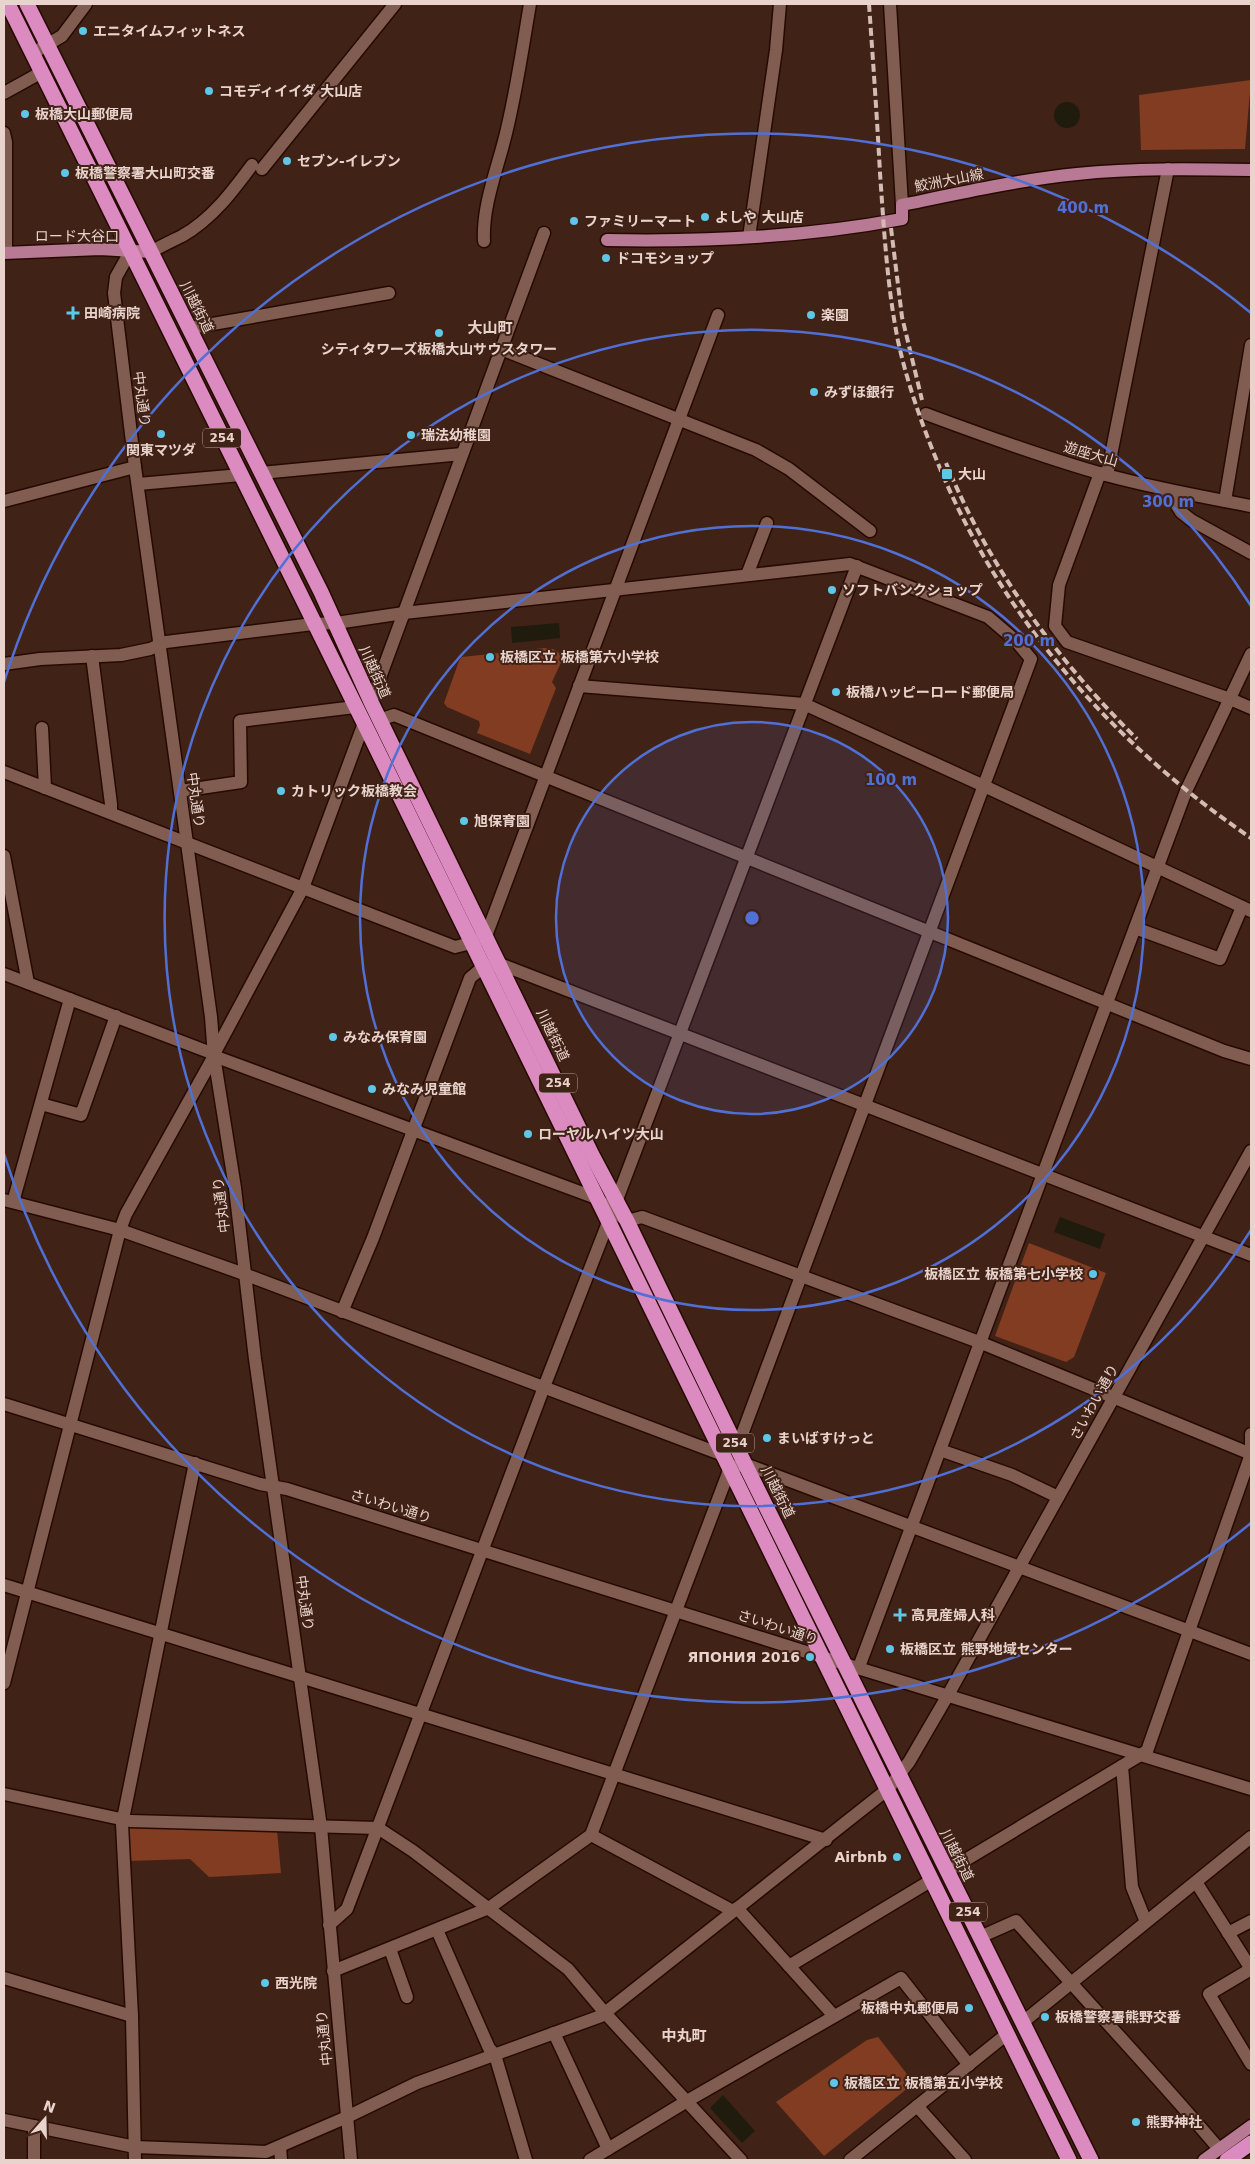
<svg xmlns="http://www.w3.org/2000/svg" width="1255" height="2164" viewBox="0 0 1255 2164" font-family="'DejaVu Sans','Noto Sans JP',sans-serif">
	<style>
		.green { fill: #813c21 }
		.water { fill: #1f1c0d }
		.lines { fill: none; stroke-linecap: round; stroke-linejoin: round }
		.minor-casing { stroke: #260a02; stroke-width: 15 }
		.major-casing { stroke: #260a02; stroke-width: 15 }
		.highway-casing { stroke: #260a02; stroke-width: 18 }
		.minor { stroke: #805d50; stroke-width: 12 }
		.major { stroke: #b77993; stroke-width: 12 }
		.highway { stroke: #db8bbf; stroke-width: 15 }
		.rail { stroke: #d2bcb4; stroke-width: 4; stroke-dasharray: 8 4; stroke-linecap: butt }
		.ring { fill: none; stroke: #5070d5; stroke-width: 2.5 }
		.poi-dot { fill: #5dc7e8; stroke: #412217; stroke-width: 2 }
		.labels { text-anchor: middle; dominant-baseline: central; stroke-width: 4; stroke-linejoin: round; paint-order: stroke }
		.shield { fill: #412217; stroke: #b79f96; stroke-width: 1 }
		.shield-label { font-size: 12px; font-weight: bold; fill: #e9d4cd }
		.poi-label { font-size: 14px; font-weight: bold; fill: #e9d4cd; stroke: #412217; text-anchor: start }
		.street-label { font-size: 14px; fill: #e9d4cd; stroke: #412217 }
		.neighbourhood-label { font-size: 15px; font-weight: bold; fill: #e9d4cd; stroke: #412217 }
		.centre { fill: #5070d5; stroke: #412217; stroke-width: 2.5 }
		.ring-label { font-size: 15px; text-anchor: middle; font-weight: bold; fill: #5070d5; stroke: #412217; stroke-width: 4; stroke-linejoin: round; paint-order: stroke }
	</style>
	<rect width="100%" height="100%" fill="#412217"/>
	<g class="green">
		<path d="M1251 80 1245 149 1141 150 1139 95Z"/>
		<path d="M545 648 553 649 564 656 552 682 556 688 530 754 477 733 480 725 479 721 447 707 444 703 459 661 462 657Z"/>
		<path d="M1029 1243 1106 1273 1074 1357 1066 1362 995 1336Z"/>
		<path d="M128 1827 277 1830 281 1873 209 1877 190 1859 129 1861Z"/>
		<path d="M878 2037 914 2083 824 2156 776 2102 867 2040Z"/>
	</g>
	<g class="water">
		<circle cx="1067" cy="115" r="13"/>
		<path d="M559 623 560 638 512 643 511 627Z"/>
		<path d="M1060 1217 1105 1234 1100 1249 1054 1232Z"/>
		<path d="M723 2095 755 2131 742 2143 710 2108Z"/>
	</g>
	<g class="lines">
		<defs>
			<g id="minor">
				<path d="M890 4 902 205"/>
				<path d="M33 53 62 36 86 4"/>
				<path d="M4 93 42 72"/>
				<path d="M4 133 6 142V252"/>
				<path d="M262 169 395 4"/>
				<path d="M749 237 776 50 780 4"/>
				<path d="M484 241C482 204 499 165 507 129 517 87 523 45 530 4"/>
				<path d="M130 252 116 277 114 293 135 467 211 1017 214 1056 235 1188 255 1359 321 1827 351 2160"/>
				<path d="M151 252C161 246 172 241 182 236 212 219 232 192 252 165"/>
				<path d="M190 328 389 293"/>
				<path d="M501 349 756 450 789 469 870 531"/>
				<path d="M926 414C985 436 1045 458 1106 475 1154 488 1203 497 1251 506"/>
				<path d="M261 473 462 454"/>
				<path d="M1100 473 1059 585 1055 626 1067 642 1230 699 1251 708"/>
				<path d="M1107 475 1168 169"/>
				<path d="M138 484 241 475"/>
				<path d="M1172 491 1174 501 1181 512 1191 520 1251 553"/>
				<path d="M4 501 135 467"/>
				<path d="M1225 501 1251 345"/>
				<path d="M747 575 767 523"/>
				<path d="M92 656 111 804V813"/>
				<path d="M4 664 40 659 121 655 150 649 166 642 313 624 336 623 404 613 850 564 988 617 1016 641 1031 659 737 1448"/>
				<path d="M579 686 804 704 984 786 1251 911"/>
				<path d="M371 702 544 233"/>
				<path d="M379 720 394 715 1224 1051 1251 1059"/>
				<path d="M42 728 45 788"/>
				<path d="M4 772 455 947 471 943 486 936 718 315"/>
				<path d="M180 791 241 782 240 721 355 707"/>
				<path d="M4 856 28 983"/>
				<path d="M1135 928 1220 959 1242 907"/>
				<path d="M4 974 214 1054 303 888 364 723"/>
				<path d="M41 1104 81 1115 116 1016"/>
				<path d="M4 1200 120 1230 244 1274 723 1455"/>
				<path d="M13 1202 70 999"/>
				<path d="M342 1312 373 1238 470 978 483 967 500 964 1251 1255"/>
				<path d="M4 1404 260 1484 287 1489 822 1657 1251 1789"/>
				<path d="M940 1450 1012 1475 1058 1497"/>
				<path d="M4 1585 826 1840"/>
				<path d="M859 1667 1186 791 1251 654"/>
				<path d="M4 1683 120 1230 126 1214 214 1056 596 1198 627 1221 642 1217 979 1342 1251 1454"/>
				<path d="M1122 1766 1132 1887 1146 1922"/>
				<path d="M4 1794 130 1821 378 1828 413 1851 568 1969 605 2013 741 2160"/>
				<path d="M591 1835 733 1911"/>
				<path d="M947 1871 1147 1751 1251 1454V1434"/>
				<path d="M1196 1882 1251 1969"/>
				<path d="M737 1908 834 2016"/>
				<path d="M329 1925 347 1909 544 1387 616 1202 857 566"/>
				<path d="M437 1930 489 2048 495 2055 526 2160"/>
				<path d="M1228 1933 1251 1921"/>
				<path d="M980 1937 1016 1921C1083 1998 1153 2071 1219 2149"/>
				<path d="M390 1949 407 1997"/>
				<path d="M789 1966 932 1880"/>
				<path d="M1251 1969 1209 1994 1251 2064"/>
				<path d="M333 1971 489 1908 591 1835 730 1468 745 1464 1251 1654"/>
				<path d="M4 1978 132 2016"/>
				<path d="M1023 2022 1251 1837"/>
				<path d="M554 2033 608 2149"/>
				<path d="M917 2106 965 2160"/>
				<path d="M4 2120 135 2147 266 2152 347 2117 417 2083 601 2016 888 1789 909 1762 948 1695 1251 1151"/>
				<path d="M34 2126V2160"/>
				<path d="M280 2147 281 2160"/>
				<path d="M135 2160 132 2016 122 1824 195 1463"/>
				<path d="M590 2160 687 2101 901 1978 969 2065"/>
				<path d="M850 2160 1007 2034"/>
			</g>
			<g id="major">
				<path d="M607 240C705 242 806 237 902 219V205C960 193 1018 180 1077 174 1135 168 1193 169 1251 170"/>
				<path d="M4 253 100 249 151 252"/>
				<path d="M1204 2160 1251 2126"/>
			</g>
			<g id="highway">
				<path d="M8 4 364 723 1069 2160"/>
				<path d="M27 4 321 592 371 702 592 1155 627 1221 737 1448 1091 2160"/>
				<path d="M1227 2160 1251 2143"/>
			</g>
		</defs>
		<use href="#minor" class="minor-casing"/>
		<use href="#major" class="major-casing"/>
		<use href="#highway" class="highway-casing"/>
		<use href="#minor" class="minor"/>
		<use href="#major" class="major"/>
		<use href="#highway" class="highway"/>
		<g class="rail">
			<path d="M869 4C873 60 877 117 880 173 884 229 887 286 898 341 907 382 921 422 937 461 1000 617 1113 744 1251 838"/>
			<path d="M891 228 902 317 922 400"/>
			<path d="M946 463C989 568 1056 659 1137 739"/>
		</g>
	</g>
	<circle cx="752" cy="918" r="196" fill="#5070d5" fill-opacity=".12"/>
	<g class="ring">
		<circle cx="752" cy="918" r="196"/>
		<circle cx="752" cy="918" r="392"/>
		<path d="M1251 1230A588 588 0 1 1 1251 606"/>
		<path d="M1251 1523A784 784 0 0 1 4 1154M4 682A784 784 0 0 1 1251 313"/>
	</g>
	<g class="poi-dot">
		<circle cx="83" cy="31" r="5"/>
		<circle cx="209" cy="91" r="5"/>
		<circle cx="25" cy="114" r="5"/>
		<circle cx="287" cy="161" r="5"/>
		<circle cx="65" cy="173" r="5"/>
		<circle cx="705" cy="217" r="5"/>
		<circle cx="574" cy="221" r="5"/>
		<circle cx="606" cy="258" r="5"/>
		<path d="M70.5 305.5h5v5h5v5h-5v5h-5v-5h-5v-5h5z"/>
		<circle cx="811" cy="315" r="5"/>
		<circle cx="439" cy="333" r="5"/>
		<circle cx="814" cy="392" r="5"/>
		<circle cx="161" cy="434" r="5"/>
		<circle cx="411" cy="435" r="5"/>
		<rect x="941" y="468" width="12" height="12" rx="2.5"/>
		<circle cx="832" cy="590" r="5"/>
		<circle cx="490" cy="657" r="5"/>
		<circle cx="836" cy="692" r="5"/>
		<circle cx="281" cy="791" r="5"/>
		<circle cx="464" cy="821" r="5"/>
		<circle cx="333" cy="1037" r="5"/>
		<circle cx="372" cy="1089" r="5"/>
		<circle cx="528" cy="1134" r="5"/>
		<circle cx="1093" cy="1274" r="5"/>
		<circle cx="767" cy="1438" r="5"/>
		<path d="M897.5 1607.5h5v5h5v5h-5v5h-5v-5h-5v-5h5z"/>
		<circle cx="890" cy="1649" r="5"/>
		<circle cx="810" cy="1657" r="5"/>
		<circle cx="897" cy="1857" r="5"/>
		<circle cx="265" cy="1983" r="5"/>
		<circle cx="969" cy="2008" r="5"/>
		<circle cx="1045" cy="2017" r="5"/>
		<circle cx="834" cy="2083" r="5"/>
		<circle cx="1136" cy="2122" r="5"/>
	</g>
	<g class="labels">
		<g class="shield">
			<rect x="203" y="428.5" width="38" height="19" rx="4"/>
			<rect x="539" y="1073.5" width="38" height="19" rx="4"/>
			<rect x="716" y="1433.5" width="38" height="19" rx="4"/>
			<rect x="949" y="1902.5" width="38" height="19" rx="4"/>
		</g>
		<g class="shield-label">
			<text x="222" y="438">254</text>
			<text x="558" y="1083">254</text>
			<text x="735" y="1443">254</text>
			<text x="968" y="1912">254</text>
		</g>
		<g class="poi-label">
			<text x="93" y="31">エニタイムフィットネス</text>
			<text x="219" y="91">コモディイイダ 大山店</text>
			<text x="35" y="114">板橋大山郵便局</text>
			<text x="297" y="161">セブン-イレブン</text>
			<text x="75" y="173">板橋警察署大山町交番</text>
			<text x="715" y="217">よしや 大山店</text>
			<text x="584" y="221">ファミリーマート</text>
			<text x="616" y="258">ドコモショップ</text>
			<text x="84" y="313">田崎病院</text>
			<text x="821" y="315">楽園</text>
			<text x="439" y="349" text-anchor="middle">シティタワーズ板橋大山サウスタワー</text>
			<text x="824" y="392">みずほ銀行</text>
			<text x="421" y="435">瑞法幼稚園</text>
			<text x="161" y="450" text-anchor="middle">関東マツダ</text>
			<text x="958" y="474">大山</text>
			<text x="842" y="590">ソフトバンクショップ</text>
			<text x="500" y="657">板橋区立 板橋第六小学校</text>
			<text x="846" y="692">板橋ハッピーロード郵便局</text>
			<text x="291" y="791">カトリック板橋教会</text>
			<text x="474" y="821">旭保育園</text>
			<text x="343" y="1037">みなみ保育園</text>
			<text x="382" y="1089">みなみ児童館</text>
			<text x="538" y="1134">ローヤルハイツ大山</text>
			<text x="1083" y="1274" text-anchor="end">板橋区立 板橋第七小学校</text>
			<text x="777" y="1438">まいばすけっと</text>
			<text x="911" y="1615">高見産婦人科</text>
			<text x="900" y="1649">板橋区立 熊野地域センター</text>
			<text x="800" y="1657" text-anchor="end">ЯПОНИЯ 2016</text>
			<text x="887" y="1857" text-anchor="end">Airbnb</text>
			<text x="275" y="1983">西光院</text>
			<text x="959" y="2008" text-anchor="end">板橋中丸郵便局</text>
			<text x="1055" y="2017">板橋警察署熊野交番</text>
			<text x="844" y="2083">板橋区立 板橋第五小学校</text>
			<text x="1146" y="2122">熊野神社</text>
		</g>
		<g class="street-label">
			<text transform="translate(949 180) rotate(-11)">鮫洲大山線</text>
			<text x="77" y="236">ロード大谷口</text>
			<text transform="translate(197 307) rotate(63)">川越街道</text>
			<text transform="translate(142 399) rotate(83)">中丸通り</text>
			<text transform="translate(1091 454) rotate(16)">遊座大山</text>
			<text transform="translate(375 672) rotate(66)">川越街道</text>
			<text transform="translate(196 800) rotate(82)">中丸通り</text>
			<text transform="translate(553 1035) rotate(64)">川越街道</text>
			<text transform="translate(221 1205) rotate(-97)">中丸通り</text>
			<text transform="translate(1094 1402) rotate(-61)">さいわい通り</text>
			<text transform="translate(778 1492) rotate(63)">川越街道</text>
			<text transform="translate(391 1506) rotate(17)">さいわい通り</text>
			<text transform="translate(305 1603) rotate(82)">中丸通り</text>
			<text transform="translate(778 1627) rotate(18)">さいわい通り</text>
			<text transform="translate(957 1855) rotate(63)">川越街道</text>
			<text transform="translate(324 2038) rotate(-96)">中丸通り</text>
		</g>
		<g class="neighbourhood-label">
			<text x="490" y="328">大山町</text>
			<text x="684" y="2036">中丸町</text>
		</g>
	</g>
	<circle cx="752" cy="918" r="8" class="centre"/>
	<g class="ring-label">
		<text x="1083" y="213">400 m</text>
		<text x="1168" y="507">300 m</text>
		<text x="1029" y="646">200 m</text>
		<text x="891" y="785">100 m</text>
	</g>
	<rect width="1255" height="2164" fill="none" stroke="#e9d4cd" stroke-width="10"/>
	<g transform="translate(45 2119) rotate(20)" stroke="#412217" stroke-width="4" paint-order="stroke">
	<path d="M0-4L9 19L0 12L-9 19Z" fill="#e9d4cd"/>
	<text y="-8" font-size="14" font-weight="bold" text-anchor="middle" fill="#e9d4cd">N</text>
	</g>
</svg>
